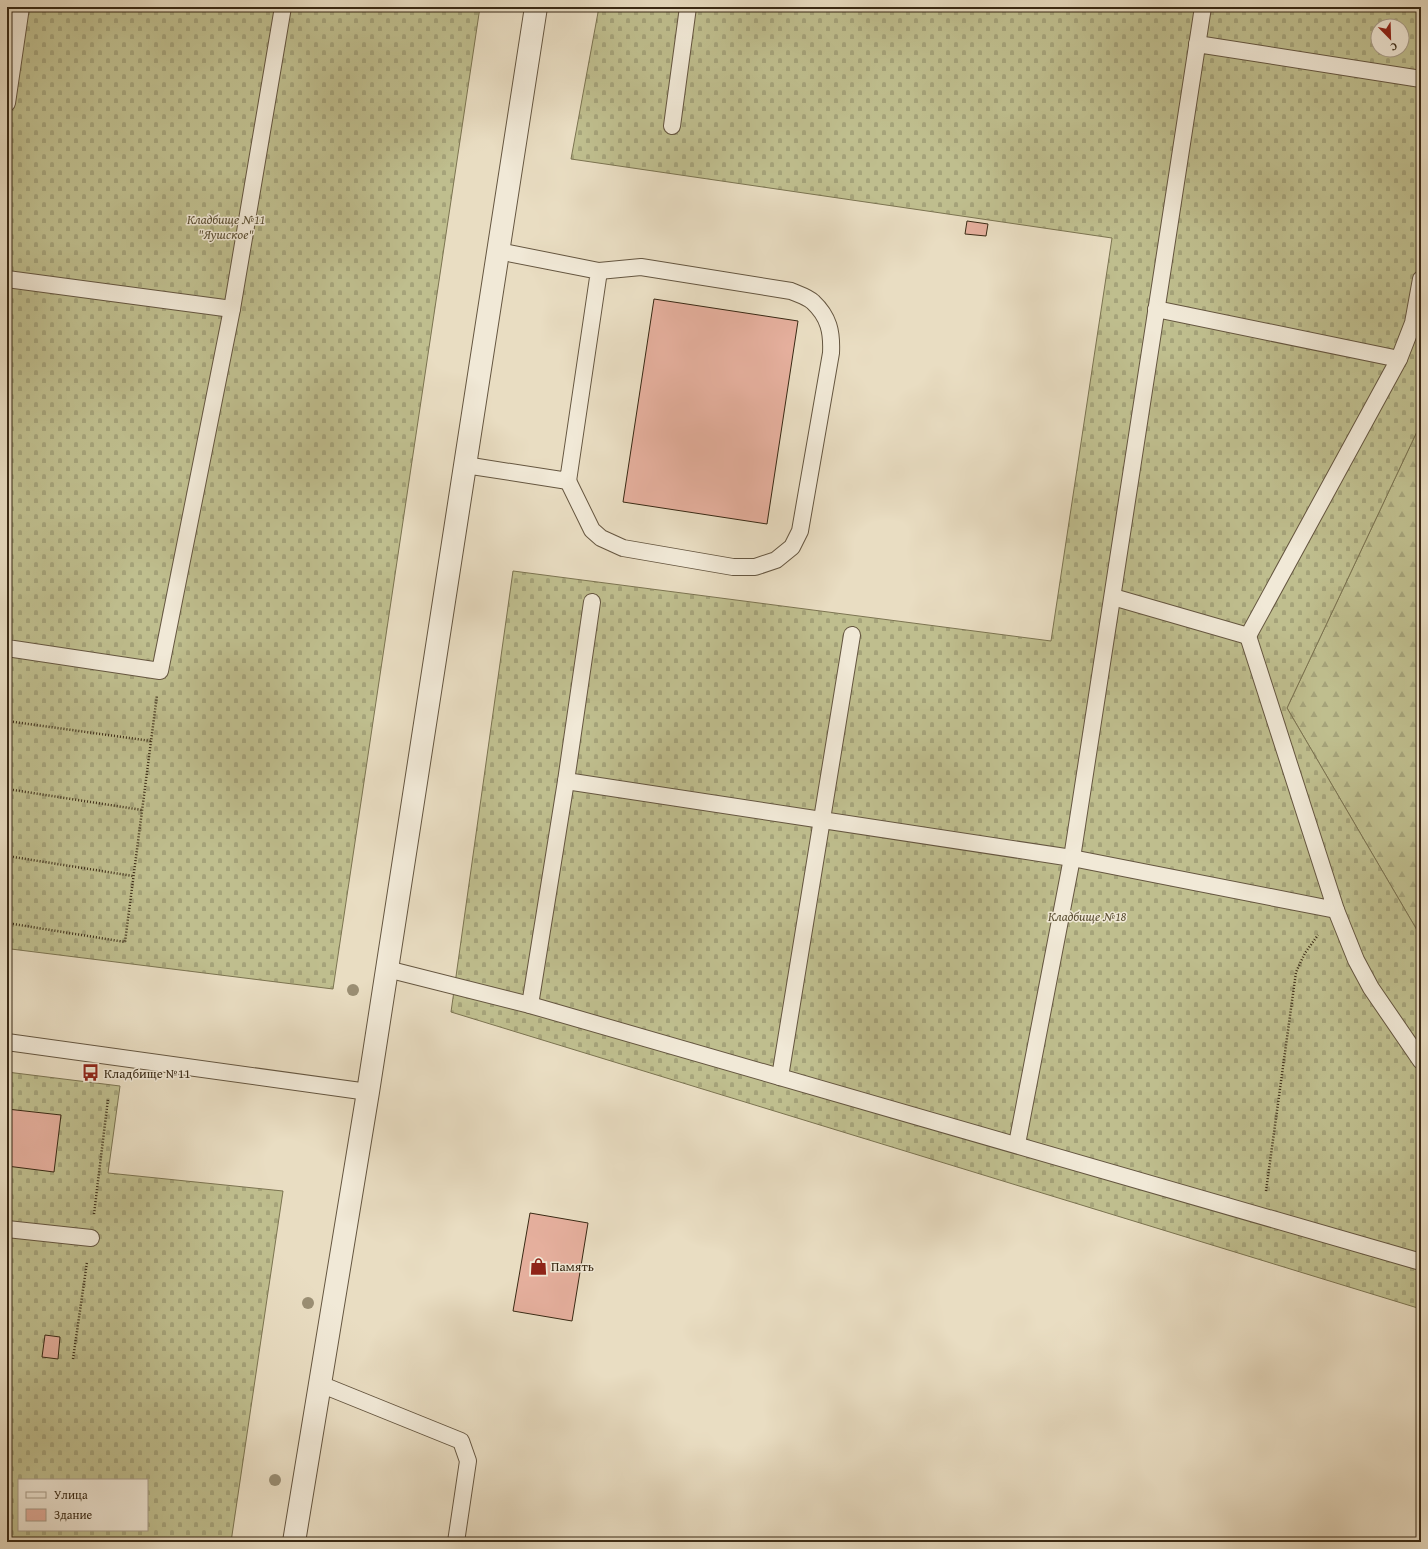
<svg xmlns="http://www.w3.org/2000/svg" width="1428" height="1549" viewBox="0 0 1428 1549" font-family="'Gentium Book Plus',serif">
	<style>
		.forest { fill: url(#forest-firs); stroke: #7c7451 }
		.cemetery { fill: url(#cemetery-stones); stroke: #7c7451; fill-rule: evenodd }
		.building { fill: #e5af9d; stroke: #392914 }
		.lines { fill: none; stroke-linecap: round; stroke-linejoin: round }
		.lane-casing { stroke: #655640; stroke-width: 18 }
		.street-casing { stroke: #655640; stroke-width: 24 }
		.path { stroke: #392914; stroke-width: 2.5; stroke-dasharray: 1 2; stroke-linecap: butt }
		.lane { stroke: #f1e9d7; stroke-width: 16 }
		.street { stroke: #f1e9d7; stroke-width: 22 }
		.tree { fill: #9a8e73 }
		.labels { text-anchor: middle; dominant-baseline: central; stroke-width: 3; stroke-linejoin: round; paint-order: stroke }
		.park-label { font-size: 13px; font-style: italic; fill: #5a4e32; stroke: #f1e9d7 }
		.poi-label { font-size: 13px; fill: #392914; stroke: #f1e9d7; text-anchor: start }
	</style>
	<defs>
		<pattern id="forest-firs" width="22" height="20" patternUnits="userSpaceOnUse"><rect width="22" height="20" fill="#bfbe8e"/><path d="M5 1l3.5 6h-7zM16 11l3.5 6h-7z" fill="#a5a37a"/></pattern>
		<pattern id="cemetery-stones" width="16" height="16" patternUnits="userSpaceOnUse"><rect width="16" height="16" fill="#bfbe8e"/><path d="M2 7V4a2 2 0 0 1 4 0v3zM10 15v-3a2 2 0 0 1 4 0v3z" fill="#a5a37a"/></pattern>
	</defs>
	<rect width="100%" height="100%" fill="#e9ddc2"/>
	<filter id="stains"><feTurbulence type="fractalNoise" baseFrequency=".005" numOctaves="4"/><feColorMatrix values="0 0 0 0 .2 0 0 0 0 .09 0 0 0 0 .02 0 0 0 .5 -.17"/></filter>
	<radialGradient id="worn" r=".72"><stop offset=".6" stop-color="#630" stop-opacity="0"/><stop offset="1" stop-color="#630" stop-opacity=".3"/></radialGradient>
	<path class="forest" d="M1421 423V937L1287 708Z"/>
	<g class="cemetery">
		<path d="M7 7H480L333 989 11 949 7 977Z"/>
		<path d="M599 7H1421V423L1287 708 1421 937V1309L451 1012 513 571 1051 641 1112 238 571 159ZM1378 26H1402V50H1378Z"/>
		<path d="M7 1072 120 1086 108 1173 283 1191 231 1542H7ZM19 1480H147V1530H19Z"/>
	</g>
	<g class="building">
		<path d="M967 221 988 224 986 236 965 234Z"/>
		<path d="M654 299 798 321 767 524 623 502Z"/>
		<path d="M7 1109 61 1115 54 1172 7 1166Z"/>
		<path d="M530 1213 588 1223 572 1321 513 1311Z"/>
		<path d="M7 1267 9 1268 7 1289Z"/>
		<path d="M45 1335 60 1337 58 1359 42 1357Z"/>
	</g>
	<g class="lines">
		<defs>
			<g id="lane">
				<path d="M1197 44 1421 79"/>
				<path d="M7 103 21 7"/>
				<path d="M672 126 688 7"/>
				<path d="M7 279 232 309 283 7"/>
				<path d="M1156 309 1399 359"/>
				<path d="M465 465 568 481 599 271 498 251"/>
				<path d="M568 481 592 530 601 538 623 548 733 567H755L776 560 792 547 800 531 831 353C832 332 829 317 813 302 808 297 798 294 791 291L641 267 599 271"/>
				<path d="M1113 597 1248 636 1399 359 1413 323 1421 279"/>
				<path d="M7 648 160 671 232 309"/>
				<path d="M566 781 1072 858 1336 910 1248 636"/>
				<path d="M1336 910 1356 960 1371 988 1421 1061"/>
				<path d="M387 969 530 1005 1421 1262"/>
				<path d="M530 1005 566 781 592 602"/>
				<path d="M7 1042 368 1092"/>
				<path d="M780 1077 852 635"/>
				<path d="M1017 1144 1072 858 1203 7"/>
				<path d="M7 1229 91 1238"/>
				<path d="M320 1384 461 1441 468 1461 456 1542"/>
			</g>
			<path id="street" d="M294 1542 368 1092 536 7"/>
		</defs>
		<use href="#lane" class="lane-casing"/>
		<use href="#street" class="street-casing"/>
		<g class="path">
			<path d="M7 721 151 741"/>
			<path d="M7 789 142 810"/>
			<path d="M7 856 133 876"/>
			<path d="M7 923 125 942 157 695"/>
			<path d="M1266 1191 1296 972 1305 953 1318 935"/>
			<path d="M94 1214 108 1099"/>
			<path d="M73 1359 87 1262"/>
		</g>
		<use href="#lane" class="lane"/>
		<use href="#street" class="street"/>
	</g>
	<g class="tree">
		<circle cx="353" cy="990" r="6"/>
		<circle cx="308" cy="1303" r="6"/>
		<circle cx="275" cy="1480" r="6"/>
	</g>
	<defs>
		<symbol id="bus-bare" viewBox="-9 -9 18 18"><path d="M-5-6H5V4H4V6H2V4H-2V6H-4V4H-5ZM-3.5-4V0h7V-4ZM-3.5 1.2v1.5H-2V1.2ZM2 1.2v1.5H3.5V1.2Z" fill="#8f2418" stroke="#f1e9d7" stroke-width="2.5" paint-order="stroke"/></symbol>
		<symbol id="shop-bare" viewBox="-9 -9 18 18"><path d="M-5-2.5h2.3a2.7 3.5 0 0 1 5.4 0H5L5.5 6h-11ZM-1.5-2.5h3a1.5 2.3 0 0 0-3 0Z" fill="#8f2418" stroke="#f1e9d7" stroke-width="2.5" paint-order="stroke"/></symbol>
	</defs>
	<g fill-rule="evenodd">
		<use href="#bus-bare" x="78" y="1060" width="25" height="25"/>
		<use href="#shop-bare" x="526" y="1254" width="25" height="25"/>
	</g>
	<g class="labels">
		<g class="park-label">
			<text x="226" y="219">Кладбище №11<tspan x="226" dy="15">"Яушское"</tspan></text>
			<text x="1087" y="916">Кладбище №18</text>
		</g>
		<g class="poi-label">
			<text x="104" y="1073">Кладбище №11</text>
			<text x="551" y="1266">Память</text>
		</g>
	</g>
	<rect width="1428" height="1549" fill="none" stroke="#e9ddc2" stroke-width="24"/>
	<rect x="8" y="8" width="1412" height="1533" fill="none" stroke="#392914" stroke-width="2"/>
	<rect x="12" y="12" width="1404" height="1525" fill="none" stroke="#392914"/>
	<rect x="18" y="1479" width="130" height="52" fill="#f1e9d7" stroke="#a79c89"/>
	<rect x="26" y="1492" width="20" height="6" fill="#f1e9d7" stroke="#a79c89"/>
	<text x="54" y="1499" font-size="12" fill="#392914">Улица</text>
	<rect x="26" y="1509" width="20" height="12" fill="#e5af9d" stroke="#a79c89"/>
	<text x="54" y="1519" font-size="12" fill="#392914">Здание</text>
	<g transform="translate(1390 38) rotate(157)"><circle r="19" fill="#f1e9d7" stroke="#a79c89"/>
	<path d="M0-3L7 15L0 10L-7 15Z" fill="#8f2418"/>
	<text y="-6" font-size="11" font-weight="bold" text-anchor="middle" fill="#392914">С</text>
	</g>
	<rect width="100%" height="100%" filter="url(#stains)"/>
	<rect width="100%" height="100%" fill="url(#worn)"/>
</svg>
